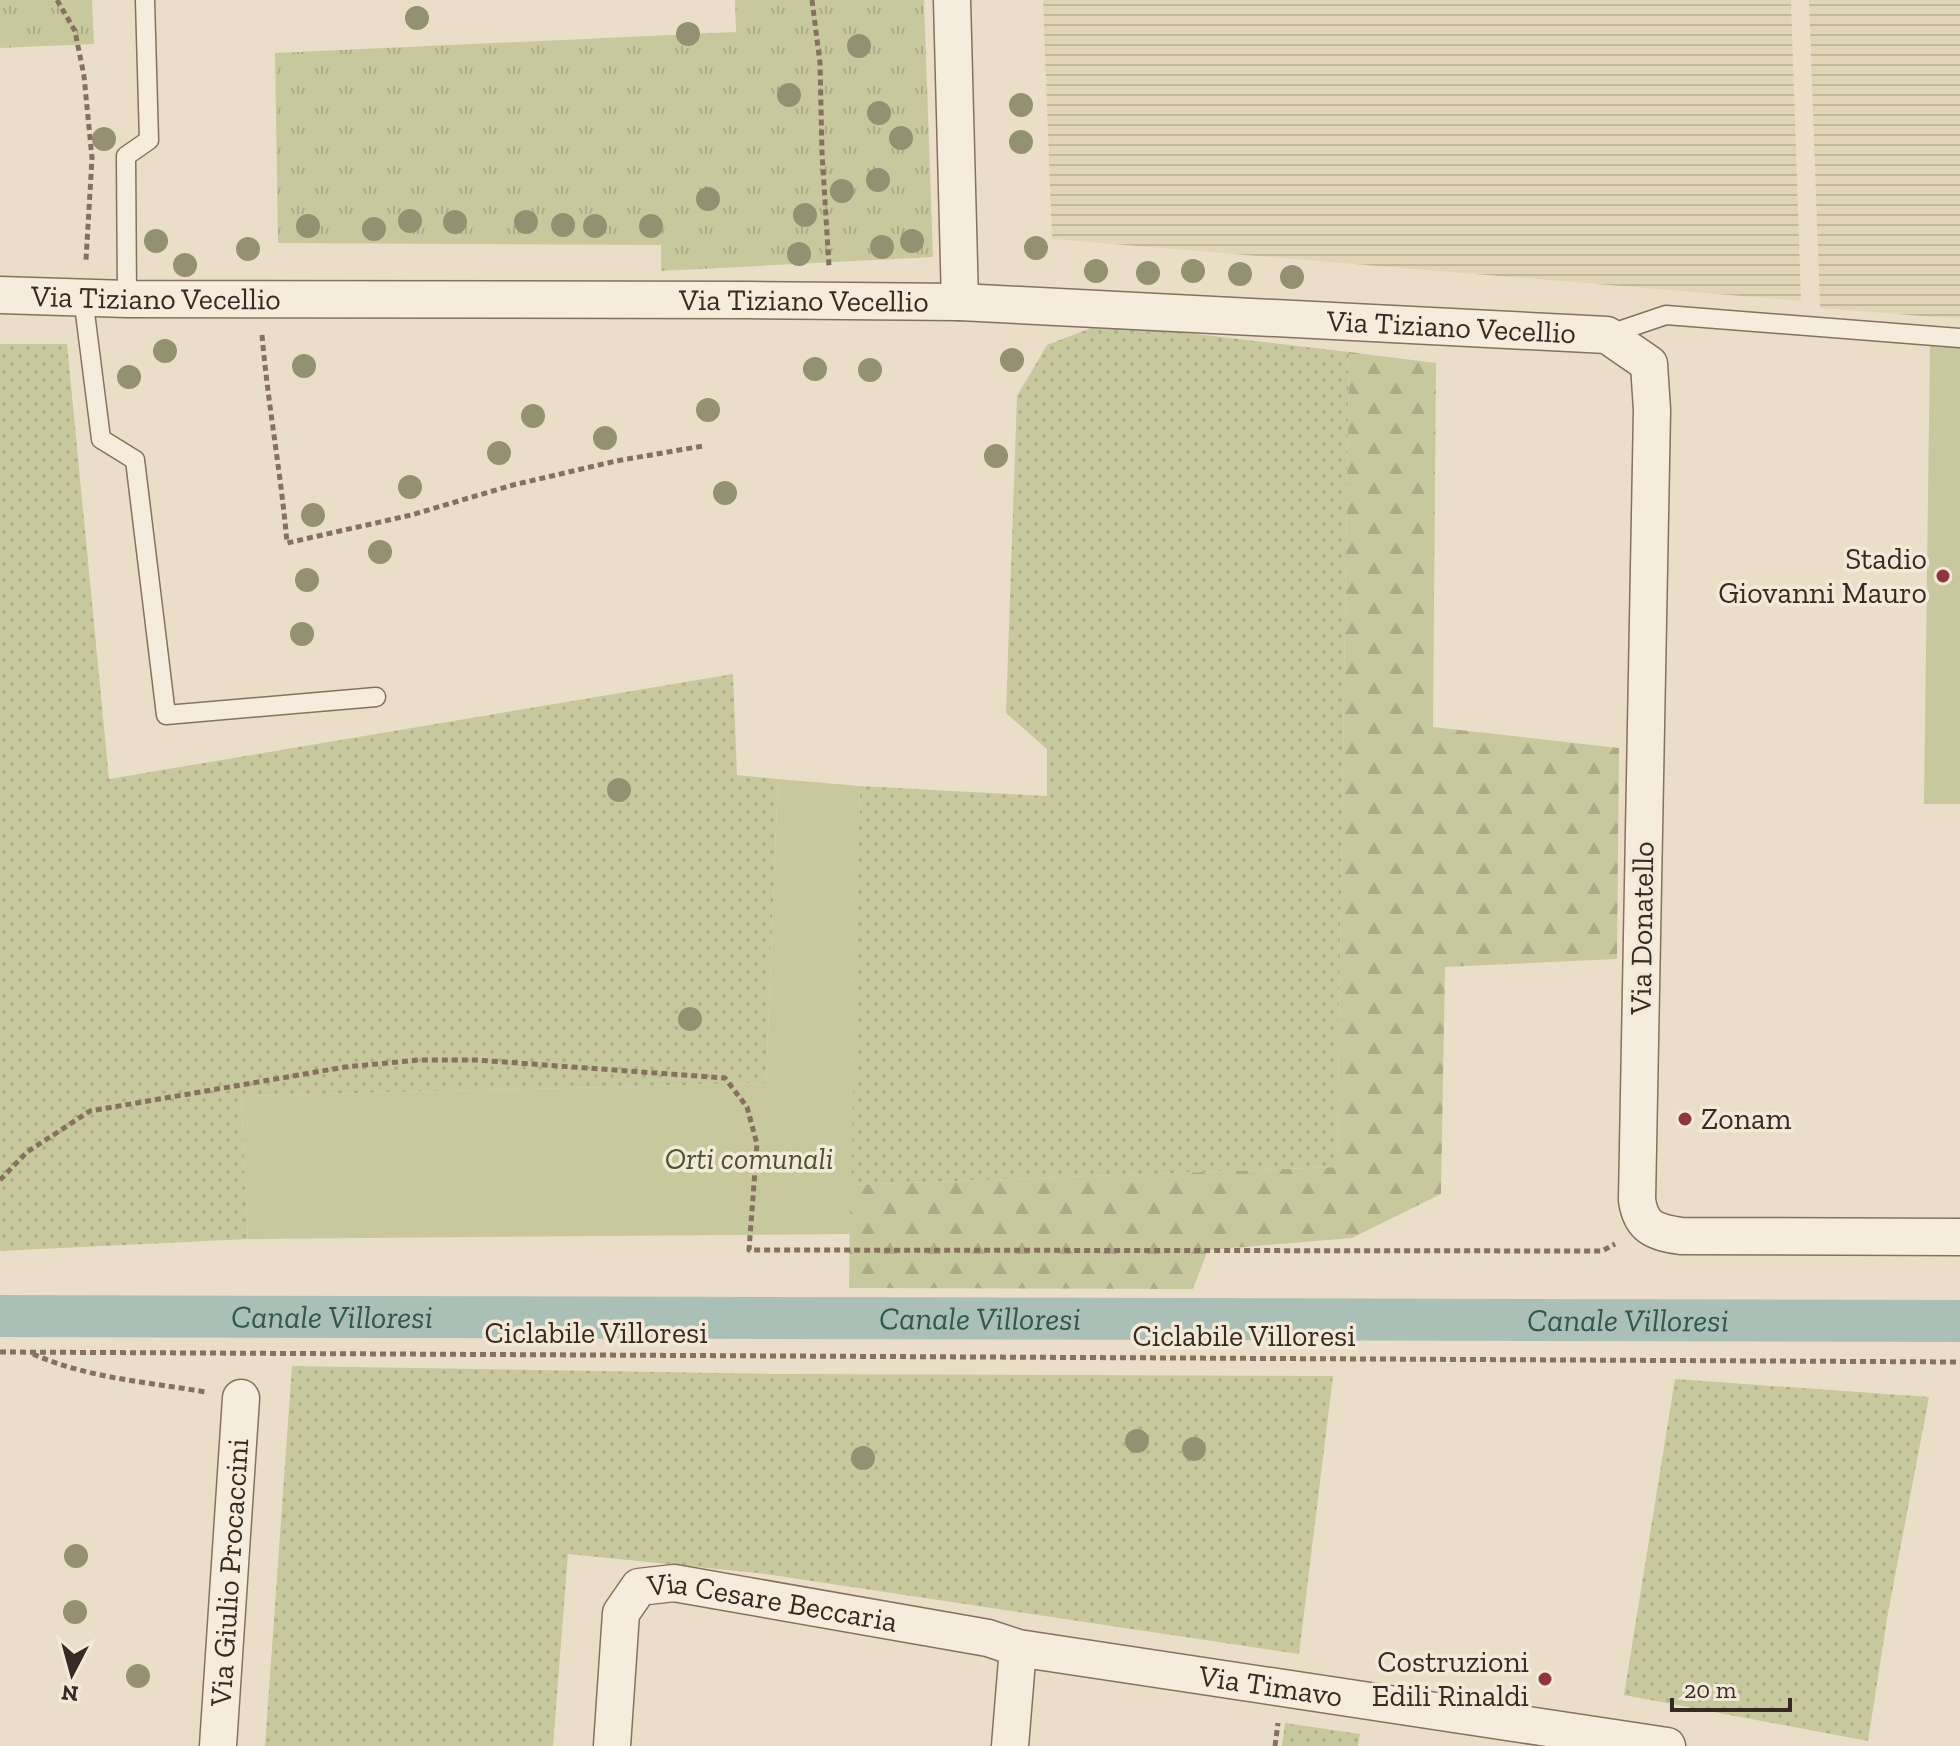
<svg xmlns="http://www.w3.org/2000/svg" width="1960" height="1746" viewBox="0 0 1960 1746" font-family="'Zilla Slab',serif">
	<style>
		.farmland { fill: url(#farmland-rules) }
		.grass { fill: url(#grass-dots) }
		.forest { fill: url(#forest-firs) }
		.park { fill: url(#park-tufts) }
		.garden { fill: #c7c89e }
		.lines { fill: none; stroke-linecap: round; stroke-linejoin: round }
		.canal { stroke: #aac0b7; stroke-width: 42 }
		.service-casing { stroke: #86705f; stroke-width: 21 }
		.minor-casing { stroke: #86705f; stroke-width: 39 }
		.path { stroke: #86705f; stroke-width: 5; stroke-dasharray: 6 4; stroke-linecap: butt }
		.service { stroke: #f6ecdc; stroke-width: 18 }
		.minor { stroke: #f6ecdc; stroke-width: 36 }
		.tree { fill: #949172 }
		.poi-dot { fill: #8f353e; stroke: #f3e9d8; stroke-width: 3 }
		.labels { text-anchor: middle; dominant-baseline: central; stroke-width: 7; stroke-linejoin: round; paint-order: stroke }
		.street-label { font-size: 30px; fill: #382a22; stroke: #f3e9d8 }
		.poi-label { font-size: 30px; fill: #382a22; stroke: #f3e9d8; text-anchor: end }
		.park-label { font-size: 30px; font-style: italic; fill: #4c522a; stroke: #f3e9d8 }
		.water-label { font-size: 32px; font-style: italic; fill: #325650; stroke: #f3e9d8 }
	</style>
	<defs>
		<pattern id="farmland-rules" width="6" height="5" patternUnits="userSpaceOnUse" patternTransform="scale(2)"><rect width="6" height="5" fill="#e0d6b7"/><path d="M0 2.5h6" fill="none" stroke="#c1b89d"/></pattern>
		<pattern id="grass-dots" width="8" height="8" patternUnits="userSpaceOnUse" patternTransform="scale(2)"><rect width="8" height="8" fill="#c7c89e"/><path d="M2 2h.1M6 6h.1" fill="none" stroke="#acac88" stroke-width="1.8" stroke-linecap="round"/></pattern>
		<pattern id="forest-firs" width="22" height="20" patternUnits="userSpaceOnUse" patternTransform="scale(2)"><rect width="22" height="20" fill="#c7c89e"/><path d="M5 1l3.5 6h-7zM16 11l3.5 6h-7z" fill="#acac88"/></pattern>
		<pattern id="park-tufts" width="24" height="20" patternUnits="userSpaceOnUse" patternTransform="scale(2)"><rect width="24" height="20" fill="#c7c89e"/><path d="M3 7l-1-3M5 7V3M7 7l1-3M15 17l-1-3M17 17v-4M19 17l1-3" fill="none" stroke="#acac88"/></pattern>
	</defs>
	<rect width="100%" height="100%" fill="#ebdec9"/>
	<g class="farmland">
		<path d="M1043 0H1791L1801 301 1052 239Z"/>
		<path d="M1809 0H1960V319L1820 308Z"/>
	</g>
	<g class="grass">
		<path d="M1104 323 1349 352 1337 1167 850 1185 860 786 1047 796V749L1006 713 1017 396 1047 345Z"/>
		<path d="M0 344H67L109 779 733 674 737 775 778 779 766 1083 241 1096 248 1239 0 1251Z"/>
		<path d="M292 1366 774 1374 1333 1376 1299 1654 758 1573 568 1554 553 1746H265Z"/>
		<path d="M1675 1379 1929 1397 1888 1613 1868 1741 1624 1695Z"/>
		<path d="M1285 1723 1360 1734 1358 1746H1282Z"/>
	</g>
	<path class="forest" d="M1349 352 1436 363 1433 727 1619 748 1617 959 1445 967 1441 1194 1352 1238 1208 1250 1193 1289 849 1288 850 1185 1337 1167Z"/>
	<g class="park">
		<path d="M0 0H92L94 44 0 48Z"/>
		<path d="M735 0H924L933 257 661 271V245L278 243 275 53 736 32Z"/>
	</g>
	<g class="garden">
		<path d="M1930 345 1960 347V804H1924Z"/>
		<path d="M778 779 860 786 850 1234 248 1239 241 1096 766 1083Z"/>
	</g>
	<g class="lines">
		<path class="canal" id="s1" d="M0 1316 1960 1321"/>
		<defs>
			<g id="service">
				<path d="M83 297 101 439 135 460 166 715 376 697"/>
				<path d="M127 299 126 156 149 140 145 0"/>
				<path d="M1607 335 1666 315 1960 338"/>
			</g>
			<g id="minor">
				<path d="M952 0 960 302"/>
				<path id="s2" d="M0 295 127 299 748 300 960 302 1607 335 1649 364 1652 410 1637 1200C1641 1228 1655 1232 1681 1236L1960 1237"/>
				<path id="s3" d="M218 1746 241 1398"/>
				<path id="s4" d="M612 1746 621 1613 639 1587 674 1583 988 1638 1018 1648 1667 1746"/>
				<path d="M1010 1746 1018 1648"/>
			</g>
		</defs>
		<use href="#service" class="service-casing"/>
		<use href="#minor" class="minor-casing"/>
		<g class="path">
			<path d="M57 0 75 31 84 76 92 158 86 260"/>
			<path d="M812 0 820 63 822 152 829 266"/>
			<path d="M262 335C268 405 281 473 287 543L411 515 513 485 616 461 703 446"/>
			<path d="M0 1180 27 1152 90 1111 345 1067 419 1060H476L725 1078 747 1107 757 1144 749 1250 1602 1251 1615 1244"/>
			<path d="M0 1352 1960 1362"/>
			<path d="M33 1354C87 1378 147 1382 206 1392"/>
			<path d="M1275 1746 1278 1723"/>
		</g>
		<use href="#service" class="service"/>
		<use href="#minor" class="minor"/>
	</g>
	<g class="tree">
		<circle cx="417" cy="18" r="12"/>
		<circle cx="688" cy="34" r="12"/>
		<circle cx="859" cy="46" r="12"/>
		<circle cx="789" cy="95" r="12"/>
		<circle cx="1021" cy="105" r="12"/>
		<circle cx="879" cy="113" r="12"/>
		<circle cx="901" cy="138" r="12"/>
		<circle cx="104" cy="139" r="12"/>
		<circle cx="1021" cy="142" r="12"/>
		<circle cx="878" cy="180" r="12"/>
		<circle cx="842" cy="191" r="12"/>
		<circle cx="708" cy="199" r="12"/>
		<circle cx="805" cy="215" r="12"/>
		<circle cx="410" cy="221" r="12"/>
		<circle cx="455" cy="222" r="12"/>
		<circle cx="526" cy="222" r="12"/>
		<circle cx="563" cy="225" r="12"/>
		<circle cx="308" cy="226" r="12"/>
		<circle cx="595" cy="226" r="12"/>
		<circle cx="651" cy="226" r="12"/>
		<circle cx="374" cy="229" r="12"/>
		<circle cx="156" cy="241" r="12"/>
		<circle cx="912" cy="241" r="12"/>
		<circle cx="882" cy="247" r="12"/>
		<circle cx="1036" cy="248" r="12"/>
		<circle cx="248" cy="249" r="12"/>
		<circle cx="799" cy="254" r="12"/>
		<circle cx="185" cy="265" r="12"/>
		<circle cx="1096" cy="271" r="12"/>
		<circle cx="1193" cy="271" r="12"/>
		<circle cx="1148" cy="273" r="12"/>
		<circle cx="1240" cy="274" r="12"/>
		<circle cx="1292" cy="277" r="12"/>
		<circle cx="165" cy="351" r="12"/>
		<circle cx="1012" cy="360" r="12"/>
		<circle cx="304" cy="366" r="12"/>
		<circle cx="815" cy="369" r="12"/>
		<circle cx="870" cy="370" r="12"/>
		<circle cx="129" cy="377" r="12"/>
		<circle cx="708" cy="410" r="12"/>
		<circle cx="533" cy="416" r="12"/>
		<circle cx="605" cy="438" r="12"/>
		<circle cx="499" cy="453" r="12"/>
		<circle cx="996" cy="456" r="12"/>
		<circle cx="410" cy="487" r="12"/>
		<circle cx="725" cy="493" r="12"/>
		<circle cx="313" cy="515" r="12"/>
		<circle cx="380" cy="552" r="12"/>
		<circle cx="307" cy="580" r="12"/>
		<circle cx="302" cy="634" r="12"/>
		<circle cx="619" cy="790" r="12"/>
		<circle cx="690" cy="1019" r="12"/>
		<circle cx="1137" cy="1441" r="12"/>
		<circle cx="1194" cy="1449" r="12"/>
		<circle cx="863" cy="1458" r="12"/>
		<circle cx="76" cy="1556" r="12"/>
		<circle cx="75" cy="1612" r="12"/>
		<circle cx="138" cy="1676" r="12"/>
	</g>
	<g class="poi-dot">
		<circle cx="1943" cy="576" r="8"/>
		<circle cx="1685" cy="1119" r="8"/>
		<circle cx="1545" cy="1679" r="8"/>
	</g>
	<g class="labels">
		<g class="street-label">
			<text stroke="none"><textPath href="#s2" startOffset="156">Via Tiziano Vecellio</textPath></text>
			<text stroke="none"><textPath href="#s2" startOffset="804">Via Tiziano Vecellio</textPath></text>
			<text stroke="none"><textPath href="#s2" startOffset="1452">Via Tiziano Vecellio</textPath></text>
			<text transform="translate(1642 928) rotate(-89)">Via Donatello</text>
			<text x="596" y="1333">Ciclabile Villoresi</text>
			<text x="1244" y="1336">Ciclabile Villoresi</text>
			<text stroke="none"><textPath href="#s3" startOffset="174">Via Giulio Procaccini</textPath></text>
			<text stroke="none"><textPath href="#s4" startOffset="300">Via Cesare Beccaria</textPath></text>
			<text stroke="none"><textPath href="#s4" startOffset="806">Via Timavo</textPath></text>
		</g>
		<g class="poi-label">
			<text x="1927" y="559">Stadio<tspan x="1927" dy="34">Giovanni Mauro</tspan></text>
			<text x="1701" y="1119" text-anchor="start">Zonam</text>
			<text x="1529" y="1662">Costruzioni<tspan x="1529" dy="34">Edili Rinaldi</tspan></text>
		</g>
		<g class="park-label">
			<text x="749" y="1159">Orti comunali</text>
		</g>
		<g class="water-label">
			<text stroke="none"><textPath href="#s1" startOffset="332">Canale Villoresi</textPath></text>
			<text stroke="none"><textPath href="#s1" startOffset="980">Canale Villoresi</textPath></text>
			<text stroke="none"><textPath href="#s1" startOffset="1628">Canale Villoresi</textPath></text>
		</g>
	</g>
	<g transform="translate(72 1674) rotate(186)" stroke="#f3e9d8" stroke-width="6" paint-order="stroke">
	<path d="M0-6L14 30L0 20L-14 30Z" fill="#382a22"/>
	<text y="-12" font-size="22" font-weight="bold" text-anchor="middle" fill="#382a22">N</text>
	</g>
	<path d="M1672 1698v12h118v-12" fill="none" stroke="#382a22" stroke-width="4"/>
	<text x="1684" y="1698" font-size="24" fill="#382a22" stroke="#f3e9d8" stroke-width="6" paint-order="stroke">20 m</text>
</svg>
